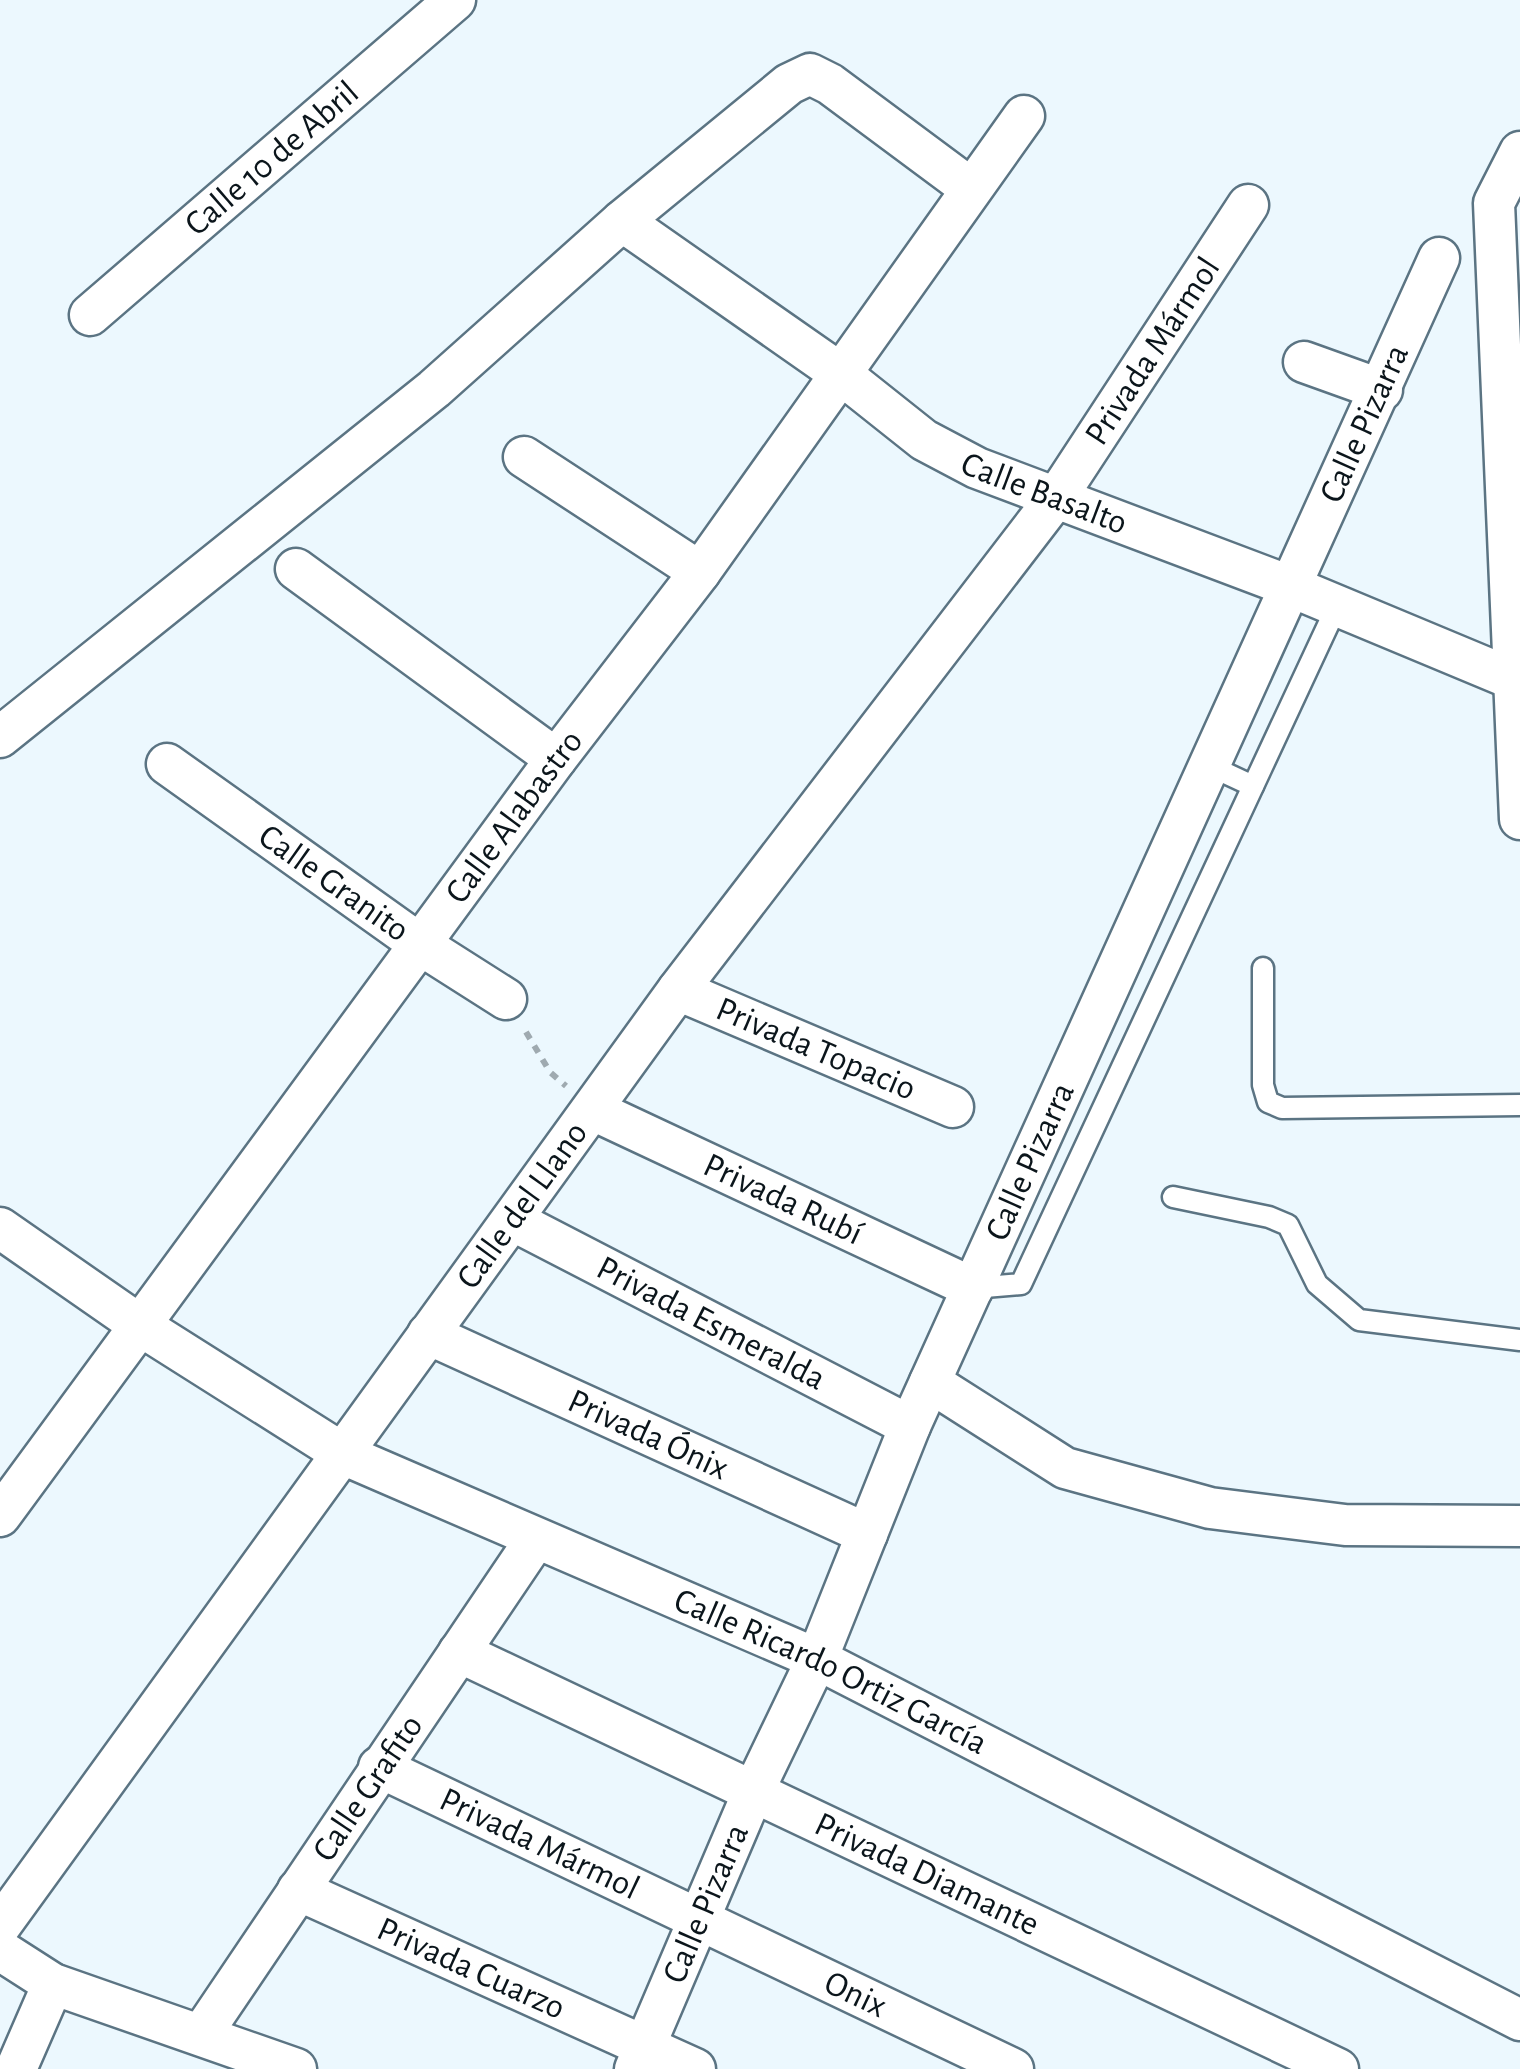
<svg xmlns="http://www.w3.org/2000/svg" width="1520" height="2069" viewBox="0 0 1520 2069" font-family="'Alegreya Sans',sans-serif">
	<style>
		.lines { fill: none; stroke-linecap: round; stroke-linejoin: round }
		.service-casing { stroke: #5b7483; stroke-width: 25 }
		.minor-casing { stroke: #5b7483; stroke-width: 45 }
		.path { stroke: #9faab0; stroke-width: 6; stroke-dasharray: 8 8; stroke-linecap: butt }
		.service { stroke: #fff; stroke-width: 20 }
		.minor { stroke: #fff; stroke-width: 40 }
		.labels { text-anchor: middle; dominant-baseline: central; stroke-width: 8; stroke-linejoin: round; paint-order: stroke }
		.street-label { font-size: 35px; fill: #0b151b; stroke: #fff }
	</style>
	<rect width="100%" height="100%" fill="#ecf8fe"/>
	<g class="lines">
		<defs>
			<g id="service">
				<path d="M1210 766 1253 786"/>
				<path d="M1263 968V1085L1268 1102 1282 1108 1520 1105"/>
				<path d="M1173 1197 1269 1217 1288 1225 1317 1284 1359 1320 1520 1340"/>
				<path d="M973 1288 1021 1284 1337 606"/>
			</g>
			<g id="minor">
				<path d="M1520 152 1494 203 1520 819"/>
				<path id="s1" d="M622 221 841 374 924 440 977 468 1292 587 1520 682"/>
				<path id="s2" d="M90 315 455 0"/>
				<path d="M1304 362 1382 390"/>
				<path d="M524 457 700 572"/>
				<path d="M296 569 556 759"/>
				<path d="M0 737 434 389 622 221 789 84 810 74 830 84 970 188"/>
				<path id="s3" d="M167 764 421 945 506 999"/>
				<path id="s4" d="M678 990 953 1107"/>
				<path id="s5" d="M593 1110 973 1288"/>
				<path id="s6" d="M514 1221 910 1426"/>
				<path id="s7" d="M0 1228 141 1326 345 1455 817 1659 1520 2020"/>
				<path id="s8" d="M428 1334 867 1534"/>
				<path d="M930 1382 1065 1468 1210 1508 1345 1525 1520 1526"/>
				<path id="s9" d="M0 1516 556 759 700 572 1024 116"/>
				<path id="s10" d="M459 1652 1338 2069"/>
				<path id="s11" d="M379 1767 1013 2069"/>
				<path id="s12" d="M298 1890 695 2069"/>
				<path id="s13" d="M0 1926 678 990 1058 495 1248 205"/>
				<path d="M0 1950 53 1984 296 2069"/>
				<path id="s14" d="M201 2035 535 1540"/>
				<path d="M16 2069 53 1984"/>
				<path id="s15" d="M635 2069 754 1790 817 1659 910 1426 1439 258"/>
			</g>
		</defs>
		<use href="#service" class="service-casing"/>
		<use href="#minor" class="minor-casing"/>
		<path class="path" d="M526 1032 550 1072 566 1086"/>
		<use href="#service" class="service"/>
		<use href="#minor" class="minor"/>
	</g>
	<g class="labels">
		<g class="street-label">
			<text stroke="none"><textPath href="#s2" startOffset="240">Calle 10 de Abril</textPath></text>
			<text stroke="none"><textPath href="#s13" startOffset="1952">Privada Mármol</textPath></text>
			<text stroke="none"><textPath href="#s15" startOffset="1800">Calle Pizarra</textPath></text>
			<text stroke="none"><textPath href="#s1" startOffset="505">Calle Basalto</textPath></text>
			<text stroke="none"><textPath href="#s9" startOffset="868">Calle Alabastro</textPath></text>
			<text stroke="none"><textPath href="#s3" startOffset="205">Calle Granito</textPath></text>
			<text stroke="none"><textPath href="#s4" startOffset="150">Privada Topacio</textPath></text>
			<text stroke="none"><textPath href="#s15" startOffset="990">Calle Pizarra</textPath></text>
			<text stroke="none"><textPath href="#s5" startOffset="210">Privada Rubí</textPath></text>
			<text stroke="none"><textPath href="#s13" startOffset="890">Calle del Llano</textPath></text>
			<text stroke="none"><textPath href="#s6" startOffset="222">Privada Esmeralda</textPath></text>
			<text stroke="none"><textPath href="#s8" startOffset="242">Privada Ónix</textPath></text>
			<text stroke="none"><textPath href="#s7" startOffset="945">Calle Ricardo Ortiz García</textPath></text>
			<text stroke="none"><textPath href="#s14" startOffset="298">Calle Grafito</textPath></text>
			<text stroke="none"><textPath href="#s11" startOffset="178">Privada Mármol</textPath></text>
			<text stroke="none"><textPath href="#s10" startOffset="518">Privada Diamante</textPath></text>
			<text stroke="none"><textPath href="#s15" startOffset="180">Calle Pizarra</textPath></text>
			<text stroke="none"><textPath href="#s12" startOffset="190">Privada Cuarzo</textPath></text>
			<text stroke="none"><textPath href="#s11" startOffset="528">Onix</textPath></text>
		</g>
	</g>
</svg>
